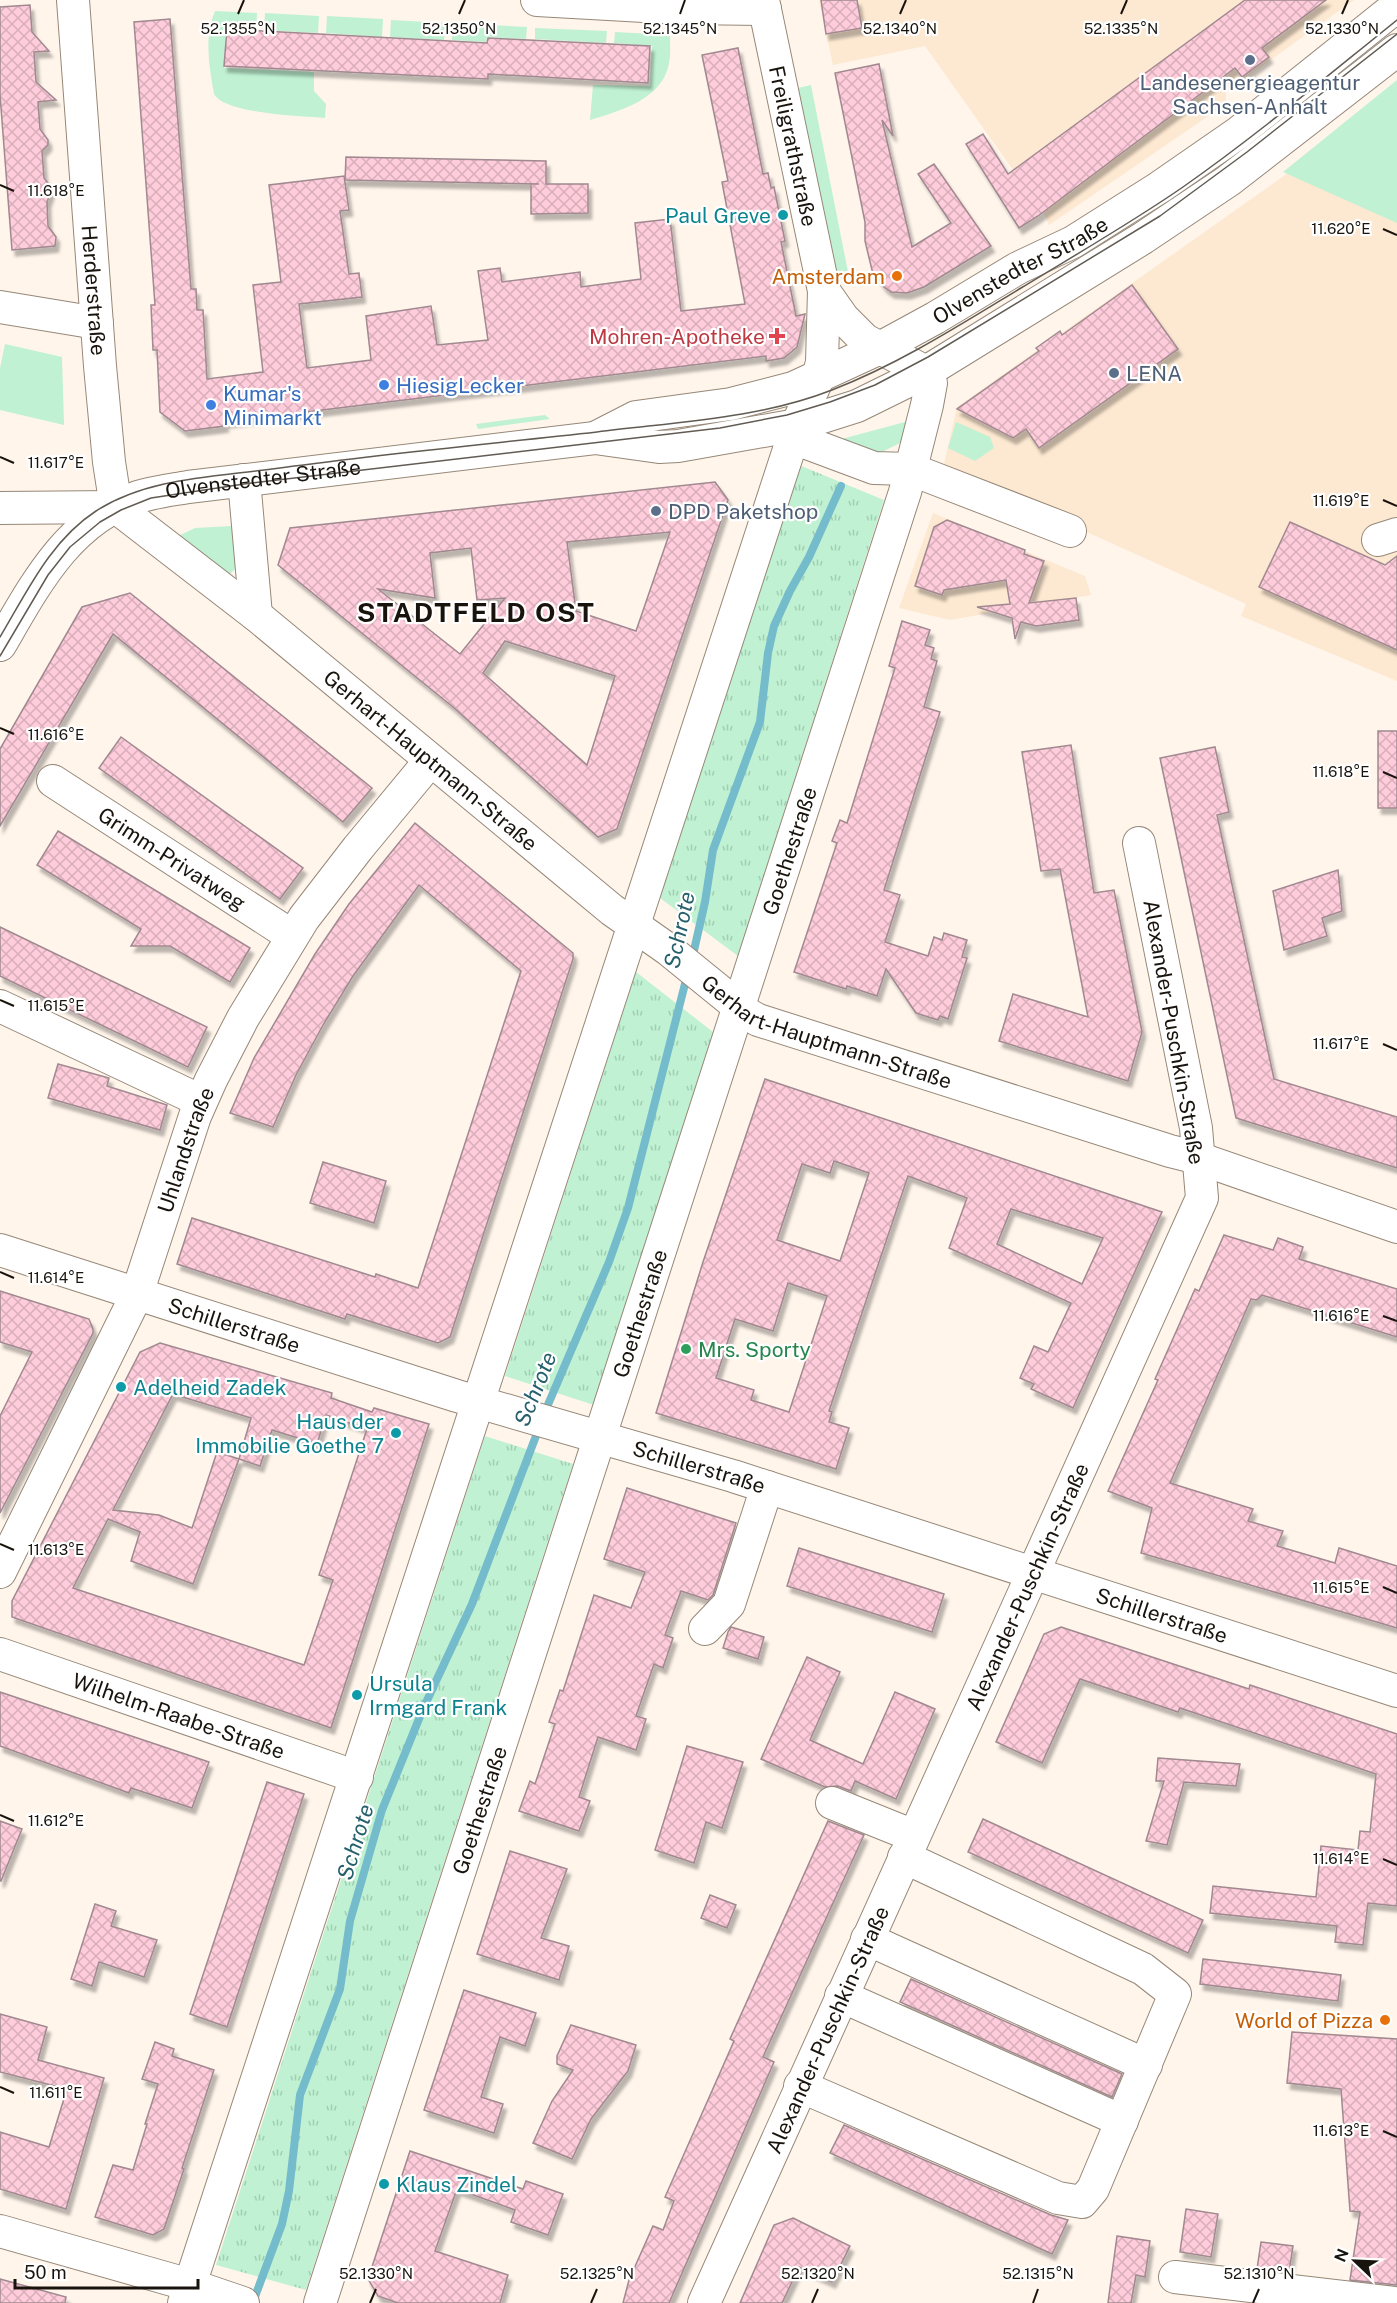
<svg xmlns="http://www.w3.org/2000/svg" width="1397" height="2303" viewBox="0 0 1397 2303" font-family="'Public Sans',sans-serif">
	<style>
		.built { fill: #fde8d1 }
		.grass { fill: #bff1d2 }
		.park { fill: url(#park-tufts) }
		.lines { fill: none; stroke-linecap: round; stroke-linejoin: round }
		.stream { stroke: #74bbcc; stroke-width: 8 }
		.building { fill: url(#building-cross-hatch); stroke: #a08990; stroke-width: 1.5; fill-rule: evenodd; filter: url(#shadow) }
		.minor-casing { stroke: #968878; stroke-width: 34 }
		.minor { stroke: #fff; stroke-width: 32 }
		.tram { stroke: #615b53; stroke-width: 1.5 }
		.ticks { fill: none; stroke: #18130d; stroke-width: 2 }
		.service-dot { fill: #5c6f8a; stroke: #fff; stroke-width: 2 }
		.culture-dot { fill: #0f9aa8; stroke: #fff; stroke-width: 2 }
		.food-dot { fill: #e8710a; stroke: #fff; stroke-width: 2 }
		.health-dot { fill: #e0444e; stroke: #fff; stroke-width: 2 }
		.shop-dot { fill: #3f7fe0; stroke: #fff; stroke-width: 2 }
		.leisure-dot { fill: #2e9e5b; stroke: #fff; stroke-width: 2 }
		.labels { text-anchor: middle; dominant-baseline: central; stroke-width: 4.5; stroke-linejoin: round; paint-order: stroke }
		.service-label { font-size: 21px; fill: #4e5e75; stroke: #fff; text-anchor: start }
		.street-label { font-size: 21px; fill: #18130d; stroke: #fff }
		.culture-label { font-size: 21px; fill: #0d838f; stroke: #fff; text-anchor: start }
		.food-label { font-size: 21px; fill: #c56008; stroke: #fff; text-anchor: end }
		.health-label { font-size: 21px; fill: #be3a42; stroke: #fff; text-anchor: end }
		.shop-label { font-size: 21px; fill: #366cbe; stroke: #fff; text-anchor: start }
		.leisure-label { font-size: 21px; fill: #27864d; stroke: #fff; text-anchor: start }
		.water-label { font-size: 22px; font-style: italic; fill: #26606d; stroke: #fff }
		.district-label { font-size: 27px; font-weight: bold; letter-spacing: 1.5px; fill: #18130d; stroke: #fff }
		.ticks-label { font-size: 15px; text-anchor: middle; fill: #18130d; stroke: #fff; stroke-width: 4.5; stroke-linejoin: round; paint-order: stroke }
	</style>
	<defs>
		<pattern id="park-tufts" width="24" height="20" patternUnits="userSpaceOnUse" patternTransform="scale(1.5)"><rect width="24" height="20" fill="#bff1d2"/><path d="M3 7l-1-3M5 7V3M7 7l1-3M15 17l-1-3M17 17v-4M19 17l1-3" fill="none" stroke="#a3ceb3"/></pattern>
		<pattern id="building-cross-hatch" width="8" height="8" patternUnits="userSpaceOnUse" patternTransform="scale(1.5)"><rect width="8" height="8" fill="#feccdb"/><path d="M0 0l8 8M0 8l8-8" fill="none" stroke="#d9aebb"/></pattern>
		<filter id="shadow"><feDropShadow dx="3.5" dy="6" stdDeviation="1.5" flood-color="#0004"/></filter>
	</defs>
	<rect width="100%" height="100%" fill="#fff5eb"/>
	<g class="built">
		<path d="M819 0H1354L1226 92V104L1049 225 1045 215 925 46 833 65Z"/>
		<path d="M1397 83V681L1241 616 1246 604 954 472 944 464 957 407 1288 173Z"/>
		<path d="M933 513 1085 576 1091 595 950 620 899 608Z"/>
	</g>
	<g class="grass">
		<path d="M215 11 257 13 256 29 226 28 224 68 314 72V91L326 104 325 118C302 116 225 114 214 94 209 66 204 38 215 11Z"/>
		<path d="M265 13 319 16 318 33 264 30Z"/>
		<path d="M327 16 383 19 382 37 326 33Z"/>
		<path d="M391 20 446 23 444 40 390 37Z"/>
		<path d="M453 23 527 27 526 39 487 37 486 42 452 40Z"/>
		<path d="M535 28 607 31 606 43 535 39Z"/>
		<path d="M615 32 670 35C670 44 671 54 669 63 663 99 620 111 590 120L593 85 650 86 652 46 614 43Z"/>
		<path d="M1397 80V223L1283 172Z"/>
		<path d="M811 85 849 277 835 280 798 88Z"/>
		<path d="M5 344 62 357 64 425 0 410V368Z"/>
		<path d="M545 415 550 419 478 429 476 424Z"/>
		<path d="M905 422 908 423 902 442 874 456 834 441Z"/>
		<path d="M956 422 990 437 994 448 975 461 948 448Z"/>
		<path d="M232 526 236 568 230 574 217 573 176 537 195 528Z"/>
	</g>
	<g class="park">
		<path d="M799 465 884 500 738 956 660 898Z"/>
		<path d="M636 972 713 1032 594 1405 505 1376Z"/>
		<path d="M485 1436 573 1464 306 2290 216 2265Z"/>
	</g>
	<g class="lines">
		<g class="stream">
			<path d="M692 959 705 902 713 850 760 722 768 653 774 626 790 591 809 557 841 486"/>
			<path d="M544 1414 609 1262 628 1208 687 976"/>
			<path d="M253 2302 282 2224 289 2191 300 2095 340 1989 350 1921 382 1810 423 1709 472 1604 539 1428"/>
		</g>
	</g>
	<g class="building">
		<path d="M821 0H857L862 28 826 34Z"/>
		<path d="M1245 0H1326L1262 48 1269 57 1242 77 1235 68 1038 216 1019 228 966 144 983 134 1008 174Z"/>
		<path d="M30 5 32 32 49 51 34 52 36 82 56 100 38 102 40 129 48 140V145L42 151 44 178 52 188 47 202 48 226 56 237 55 246 12 250 0 95V7Z"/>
		<path d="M170 19 191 289H196L197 310H203L207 379 263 372 253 285 281 282 269 185 344 176 349 210 340 211 349 274 359 273 362 297 299 304 307 368 371 360 366 316 431 306 437 345 488 340 478 271 500 268 502 282 580 272 581 287 641 279 635 223 670 219 681 311 745 304 722 182 728 181 702 55 738 48 763 174 768 173 771 188 774 187 785 241 781 242 796 316 805 314 797 347 784 358 766 361V356L224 422 225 426 185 431 160 412 157 350H153L151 305H155L134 22Z"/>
		<path d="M227 29 487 43 488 38 650 46 648 83 488 74V79L224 66Z"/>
		<path d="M879 64 893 136 882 120 912 247 951 223 918 174 934 164 991 246 924 287 907 293 891 292 884 287 872 270 865 241V222L835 73Z"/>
		<path d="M346 157 546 161V184H588V213L531 214V184H539L345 180Z"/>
		<path d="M1132 285 1178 349 1039 448 1026 429 1013 438 957 409 1039 351 1036 348 1060 331 1062 335Z"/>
		<path d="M715 482 728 500 617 829 598 837 453 707 278 565 290 528ZM670 532 636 631 576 611 567 542ZM471 548 477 600 505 598 460 654 378 589 435 598 430 553ZM505 641 615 676 587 765 483 673Z"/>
		<path d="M947 520 1025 550 1024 554 1044 561 1029 603 1076 598 1079 620 1036 626 1021 622 1015 639 1012 618 977 607 1010 604 1006 580 944 590 942 595 915 586 934 527Z"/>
		<path d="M1290 522 1385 565 1397 556V650L1259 587Z"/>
		<path d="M130 593 372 788 343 822 113 634 0 826V749L82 607Z"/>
		<path d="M902 621 930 630 925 645 934 648 931 659 937 661 924 707 940 712 884 890 900 895 885 942 928 956 934 937 942 940 944 933 967 940 962 957 967 958 948 1019 940 1016 938 1020 916 1013 886 969 877 996 847 986 846 989 794 972 837 843 832 841 840 820 847 823 895 668 889 666Z"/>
		<rect x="1378" y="731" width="19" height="77"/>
		<path d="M121 737 303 868 280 899 99 768Z"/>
		<path d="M1071 745 1094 893 1114 890 1142 1032 1128 1081 999 1041 1013 994 1088 1017 1060 869 1041 871 1022 752Z"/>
		<path d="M1215 747 1229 812 1217 815 1274 1079 1397 1117V1168L1236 1118 1160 758Z"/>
		<path d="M415 823 573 953V959L450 1337 438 1343 347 1314 345 1319 177 1264 192 1218 375 1277 376 1274 418 1288 521 971 419 885 353 976 323 1025 296 1075 273 1127 230 1113 254 1058 315 954 349 904Z"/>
		<path d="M58 831 250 948 230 982 170 946H131L141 929 37 865Z"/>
		<path d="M1338 870 1342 911 1322 918 1327 936 1284 950 1273 891Z"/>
		<path d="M0 927 207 1027 188 1067 0 976Z"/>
		<path d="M58 1064 109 1078 107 1086 167 1105 160 1130 48 1098Z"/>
		<path d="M765 1079 1162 1212 1073 1408 1031 1389 1034 1384 1020 1378 1034 1346 1048 1352 1071 1303 949 1248 967 1198 908 1176 829 1411 832 1412 829 1422 849 1428 836 1469 656 1413 703 1262ZM834 1161 869 1173 840 1261 777 1240 802 1164 830 1173ZM1011 1209 1103 1238 1082 1284 997 1244ZM788 1283 827 1296 789 1412 751 1400 754 1390 716 1378 735 1319 773 1331Z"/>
		<path d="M323 1162 386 1181 374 1223 310 1203Z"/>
		<path d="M1224 1235 1273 1250 1278 1238 1303 1247 1299 1259 1397 1289V1337L1262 1295 1257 1300 1251 1299 1170 1483 1253 1509 1248 1521 1283 1531 1277 1546 1335 1563 1339 1548 1397 1566V1628L1141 1553 1152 1508 1108 1491 1158 1380 1155 1379 1195 1289 1199 1291Z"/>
		<path d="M0 1291 89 1319 93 1329V1333L0 1513V1416L32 1352 0 1342Z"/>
		<path d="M160 1343 332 1393 331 1398 372 1412 374 1408 429 1424 331 1728 12 1617V1601L140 1352ZM173 1394 251 1418 239 1459 217 1452 192 1528 159 1515 113 1510ZM326 1415 367 1429 319 1575 333 1580 304 1665 73 1588 108 1519 140 1532 131 1561 193 1584 239 1459 260 1466 272 1430 317 1444Z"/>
		<path d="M627 1488 736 1523 713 1595 708 1600 681 1591 665 1635 673 1638 663 1668 654 1664 636 1716 646 1719 636 1750 598 1737 579 1797 590 1801 579 1831 519 1811 530 1781 535 1784 555 1724 549 1722 560 1690 563 1691 594 1595 631 1608 645 1572 604 1559Z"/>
		<path d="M799 1548 944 1594 932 1632 787 1586Z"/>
		<path d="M731 1627 764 1637 758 1659 723 1648 728 1632Z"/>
		<path d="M1061 1627 1249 1689 1250 1685 1397 1734V1906L1368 1903 1363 1945 1335 1942 1337 1926 1210 1913 1213 1886 1316 1897 1321 1846 1358 1850 1360 1831 1370 1832 1376 1774 1180 1708 1178 1712 1080 1679 1042 1763 996 1742 1044 1634Z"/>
		<path d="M807 1657 840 1672 810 1740 863 1764 895 1692 935 1709 896 1799 855 1781 851 1791 838 1786 825 1787 761 1759Z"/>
		<path d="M0 1692 209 1762 192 1808 131 1788 129 1793 0 1746Z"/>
		<path d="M687 1746 743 1762 722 1828 706 1822 694 1863 655 1850Z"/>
		<path d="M1158 1758 1240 1764 1236 1786 1184 1782 1167 1845 1146 1841 1164 1781H1156Z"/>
		<path d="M267 1782 304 1794 227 2027 190 2014Z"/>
		<path d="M983 1819 1203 1920 1188 1953 968 1852Z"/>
		<path d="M0 1821 22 1829 1 1881H0Z"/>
		<path d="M828 1821 864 1835 763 2057 774 2062 669 2303H623L629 2280 653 2226 663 2230 674 2201 665 2197 734 2041 730 2039Z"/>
		<path d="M510 1851 567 1869 541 1938 569 1946 559 1980 477 1954Z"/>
		<path d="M710 1895 736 1905 727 1928 701 1918Z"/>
		<path d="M95 1904 116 1911 111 1926 157 1940 144 1977 99 1962 92 1986 71 1979Z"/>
		<path d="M1203 1959 1341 1975 1338 2001 1200 1984Z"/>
		<path d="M911 1979 1122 2074 1112 2097 900 2002Z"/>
		<path d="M464 1990 536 2013 525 2046 500 2037 481 2097 503 2104 494 2133 424 2110Z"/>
		<path d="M0 2014 47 2027 38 2060 104 2078 66 2209 0 2189V2132L49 2147 67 2089 0 2072Z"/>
		<path d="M571 2025 636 2045 628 2071 591 2119 572 2159 533 2143 552 2101 573 2070 557 2064V2056Z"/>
		<path d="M1292 2032 1397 2039V2285L1350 2280 1360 2212 1350 2211 1341 2089 1287 2083Z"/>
		<path d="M155 2042 174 2049 172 2056 214 2070 182 2168 184 2169 164 2229 153 2235 95 2217 113 2165 133 2170 147 2124H145L158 2084 142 2079Z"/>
		<path d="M844 2125 1051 2215 1068 2220 1052 2254 830 2153Z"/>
		<path d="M410 2151 523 2189 526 2181 563 2194 548 2235 511 2222 515 2210 457 2189 435 2251 508 2275 500 2303H398L378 2296 368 2279Z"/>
		<path d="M1186 2209 1218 2214 1211 2257 1180 2252Z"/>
		<path d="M793 2218 850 2246 832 2282 799 2267 782 2303H740L774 2225Z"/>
		<path d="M1117 2236 1150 2241 1145 2277 1136 2275 1131 2303H1108Z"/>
		<path d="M1261 2242 1293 2246 1289 2272 1257 2269Z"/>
		<path d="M0 2279 66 2297 65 2303H0Z"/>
	</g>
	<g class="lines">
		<defs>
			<g id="minor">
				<path id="s1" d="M73 0 100 366 109 462 116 507"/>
				<path d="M537 0 680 8 765 9"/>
				<path d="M0 307 97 323"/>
				<path d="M797 425 801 438 807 443 874 468 910 469 1070 531"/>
				<path id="s2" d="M595 438 636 417 731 404 793 388 880 348 935 318 1018 268 1073 242 1160 187 1238 133 1397 6"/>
				<path d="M244 480 256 615"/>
				<path id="s3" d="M116 507 256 615 612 910 669 950 749 1015 758 1020 1170 1151 1198 1158 1397 1227"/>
				<path d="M0 508 115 507"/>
				<path d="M1378 540 1397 534"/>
				<path id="s4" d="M0 645C35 585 68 520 138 497 154 492 171 490 188 487L595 438 659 447 678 446 797 425 857 406 926 372 1143 238 1228 181 1397 50"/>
				<path id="s5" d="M53 781 292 936"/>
				<path d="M0 1006 201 1101"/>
				<path id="s6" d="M0 1250 457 1396 733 1476 1397 1691"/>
				<path id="s7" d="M0 1572 137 1294 195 1116 211 1080 243 1018 304 918 358 848 430 761"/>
				<path d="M705 1629 729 1604 767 1487"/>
				<path id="s8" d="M0 1654 357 1777"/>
				<path d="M832 1803 914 1836"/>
				<path d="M867 1939 1146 2065"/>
				<path d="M841 1996 1122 2121"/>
				<path d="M800 2086 1058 2198 1082 2202 1093 2189 1175 1994 1143 1969 904 1857"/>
				<path d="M0 2231 190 2285 243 2303"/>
				<path d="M1175 2277 1394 2303"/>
				<path d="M184 2303 797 425 818 378 822 362 824 291 763 0"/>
				<path id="s9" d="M320 2303 905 492 927 405 931 383 926 372 865 340 843 318 824 291"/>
				<path id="s10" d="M704 2303 1202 1198 1196 1128 1139 843"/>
			</g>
		</defs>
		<use href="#minor" class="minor-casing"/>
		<use href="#minor" class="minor"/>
		<g class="tram">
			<path d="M0 637C27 592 50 541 96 511 147 478 213 477 272 469 380 454 489 444 597 432 675 422 758 419 832 390 899 364 960 325 1021 288 1075 255 1131 223 1183 187 1257 135 1326 77 1397 20"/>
			<path d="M0 656 48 575 70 547 100 522 121 510 151 498 244 484 720 428 787 415 830 402 875 385 928 357 1160 216 1247 152 1397 34"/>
		</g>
	</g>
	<path class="ticks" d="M238 14 244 0M459 14 465 0M680 14 685 0M900 14 906 0M1121 14 1127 0M1342 14 1348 0M0 185 14 191M1383 229 1397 235M0 457 14 463M1383 500 1397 506M0 728 14 734M1383 772 1397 778M0 1000 14 1006M1383 1044 1397 1050M0 1272 14 1278M1383 1316 1397 1321M0 1544 14 1550M1383 1587 1397 1593M0 1815 14 1821M1383 1859 1397 1865M0 2087 14 2093M1383 2131 1397 2137M370 2303 376 2289M591 2303 597 2289M812 2303 818 2289M1033 2303 1038 2289M1253 2303 1259 2289"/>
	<g class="service-dot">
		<circle cx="1250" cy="60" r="6"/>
		<circle cx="1114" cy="373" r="6"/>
		<circle cx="656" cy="511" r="6"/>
	</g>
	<g class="culture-dot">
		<circle cx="783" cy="215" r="6"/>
		<circle cx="121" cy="1387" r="6"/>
		<circle cx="396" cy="1433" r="6"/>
		<circle cx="357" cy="1695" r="6"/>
		<circle cx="384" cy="2184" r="6"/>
	</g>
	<g class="food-dot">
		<circle cx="897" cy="276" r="6"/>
		<circle cx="1385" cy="2020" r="6"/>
	</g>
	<path class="health-dot" d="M774 327h6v6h6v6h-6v6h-6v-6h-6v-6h6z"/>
	<g class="shop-dot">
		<circle cx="384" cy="385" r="6"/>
		<circle cx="211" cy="405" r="6"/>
	</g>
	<circle class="leisure-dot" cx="686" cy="1349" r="6"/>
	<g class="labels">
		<g class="service-label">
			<text x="1250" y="82" text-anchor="middle">Landesenergieagentur<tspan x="1250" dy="24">Sachsen-Anhalt</tspan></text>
			<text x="1126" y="373">LENA</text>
			<text x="668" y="511">DPD Paketshop</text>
		</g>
		<g class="street-label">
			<text transform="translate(793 146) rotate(78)">Freiligrathstraße</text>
			<text stroke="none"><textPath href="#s2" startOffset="462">Olvenstedter Straße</textPath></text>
			<text stroke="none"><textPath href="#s1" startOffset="291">Herderstraße</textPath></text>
			<text stroke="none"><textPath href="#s4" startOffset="334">Olvenstedter Straße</textPath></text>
			<text stroke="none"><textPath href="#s3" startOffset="404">Gerhart-Hauptmann-Straße</textPath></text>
			<text stroke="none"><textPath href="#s9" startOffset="1526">Goethestraße</textPath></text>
			<text stroke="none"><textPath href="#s5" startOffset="142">Grimm-Privatweg</textPath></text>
			<text stroke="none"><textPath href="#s3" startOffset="890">Gerhart-Hauptmann-Straße</textPath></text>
			<text transform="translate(1174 1032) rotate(80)">Alexander-Puschkin-Straße</text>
			<text stroke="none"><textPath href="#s7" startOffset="462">Uhlandstraße</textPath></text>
			<text stroke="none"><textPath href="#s9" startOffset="1040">Goethestraße</textPath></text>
			<text stroke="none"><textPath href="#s6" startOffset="246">Schillerstraße</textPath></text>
			<text stroke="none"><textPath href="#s6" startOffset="732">Schillerstraße</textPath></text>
			<text stroke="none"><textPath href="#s10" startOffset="786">Alexander-Puschkin-Straße</textPath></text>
			<text stroke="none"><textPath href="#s6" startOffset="1218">Schillerstraße</textPath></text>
			<text stroke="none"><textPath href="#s8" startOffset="189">Wilhelm-Raabe-Straße</textPath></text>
			<text stroke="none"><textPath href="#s9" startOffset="518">Goethestraße</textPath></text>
			<text stroke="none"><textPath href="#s10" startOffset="300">Alexander-Puschkin-Straße</textPath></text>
		</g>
		<g class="culture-label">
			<text x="771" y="215" text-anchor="end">Paul Greve</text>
			<text x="133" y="1387">Adelheid Zadek</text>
			<text x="384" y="1421" text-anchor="end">Haus der<tspan x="384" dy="24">Immobilie Goethe 7</tspan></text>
			<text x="369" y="1683">Ursula<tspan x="369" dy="24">Irmgard Frank</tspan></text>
			<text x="396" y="2184">Klaus Zindel</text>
		</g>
		<g class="food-label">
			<text x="885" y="276">Amsterdam</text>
			<text x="1373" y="2020">World of Pizza</text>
		</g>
		<g class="health-label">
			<text x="765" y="336">Mohren-Apotheke</text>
		</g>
		<g class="shop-label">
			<text x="396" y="385">HiesigLecker</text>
			<text x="223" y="393">Kumar's<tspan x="223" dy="24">Minimarkt</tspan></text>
		</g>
		<g class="leisure-label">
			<text x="698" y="1349">Mrs. Sporty</text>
		</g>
		<g class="water-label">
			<text transform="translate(679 930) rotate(-78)">Schrote</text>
			<text transform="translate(535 1389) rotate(-68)">Schrote</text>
			<text transform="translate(355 1842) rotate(-73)">Schrote</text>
		</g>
		<g class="district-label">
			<text x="476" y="612">STADTFELD OST</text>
		</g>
	</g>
	<g class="ticks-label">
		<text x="238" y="34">52.1355°N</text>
		<text x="459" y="34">52.1350°N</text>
		<text x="680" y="34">52.1345°N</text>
		<text x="900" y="34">52.1340°N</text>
		<text x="1121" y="34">52.1335°N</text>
		<text x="1342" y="34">52.1330°N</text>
		<text x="56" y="196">11.618°E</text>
		<text x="1341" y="234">11.620°E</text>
		<text x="56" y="468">11.617°E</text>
		<text x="1341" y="506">11.619°E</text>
		<text x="56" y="740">11.616°E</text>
		<text x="1341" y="777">11.618°E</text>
		<text x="56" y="1011">11.615°E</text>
		<text x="1341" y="1049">11.617°E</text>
		<text x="56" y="1283">11.614°E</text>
		<text x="1341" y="1321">11.616°E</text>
		<text x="56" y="1555">11.613°E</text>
		<text x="1341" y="1593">11.615°E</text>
		<text x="56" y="1826">11.612°E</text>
		<text x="1341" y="1864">11.614°E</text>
		<text x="56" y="2098">11.611°E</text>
		<text x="1341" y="2136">11.613°E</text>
		<text x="376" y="2279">52.1330°N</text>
		<text x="597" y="2279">52.1325°N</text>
		<text x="818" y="2279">52.1320°N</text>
		<text x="1038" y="2279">52.1315°N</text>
		<text x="1259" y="2279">52.1310°N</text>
	</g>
	<g transform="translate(1355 2261) rotate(293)" stroke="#ffffff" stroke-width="4.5" paint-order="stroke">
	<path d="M0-4.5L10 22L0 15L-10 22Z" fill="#18130d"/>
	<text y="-9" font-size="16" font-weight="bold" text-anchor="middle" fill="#18130d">N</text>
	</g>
	<path d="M15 2279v9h183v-9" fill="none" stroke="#18130d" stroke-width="3"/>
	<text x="24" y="2279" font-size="18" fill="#18130d" stroke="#ffffff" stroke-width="4.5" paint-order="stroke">50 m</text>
</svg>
